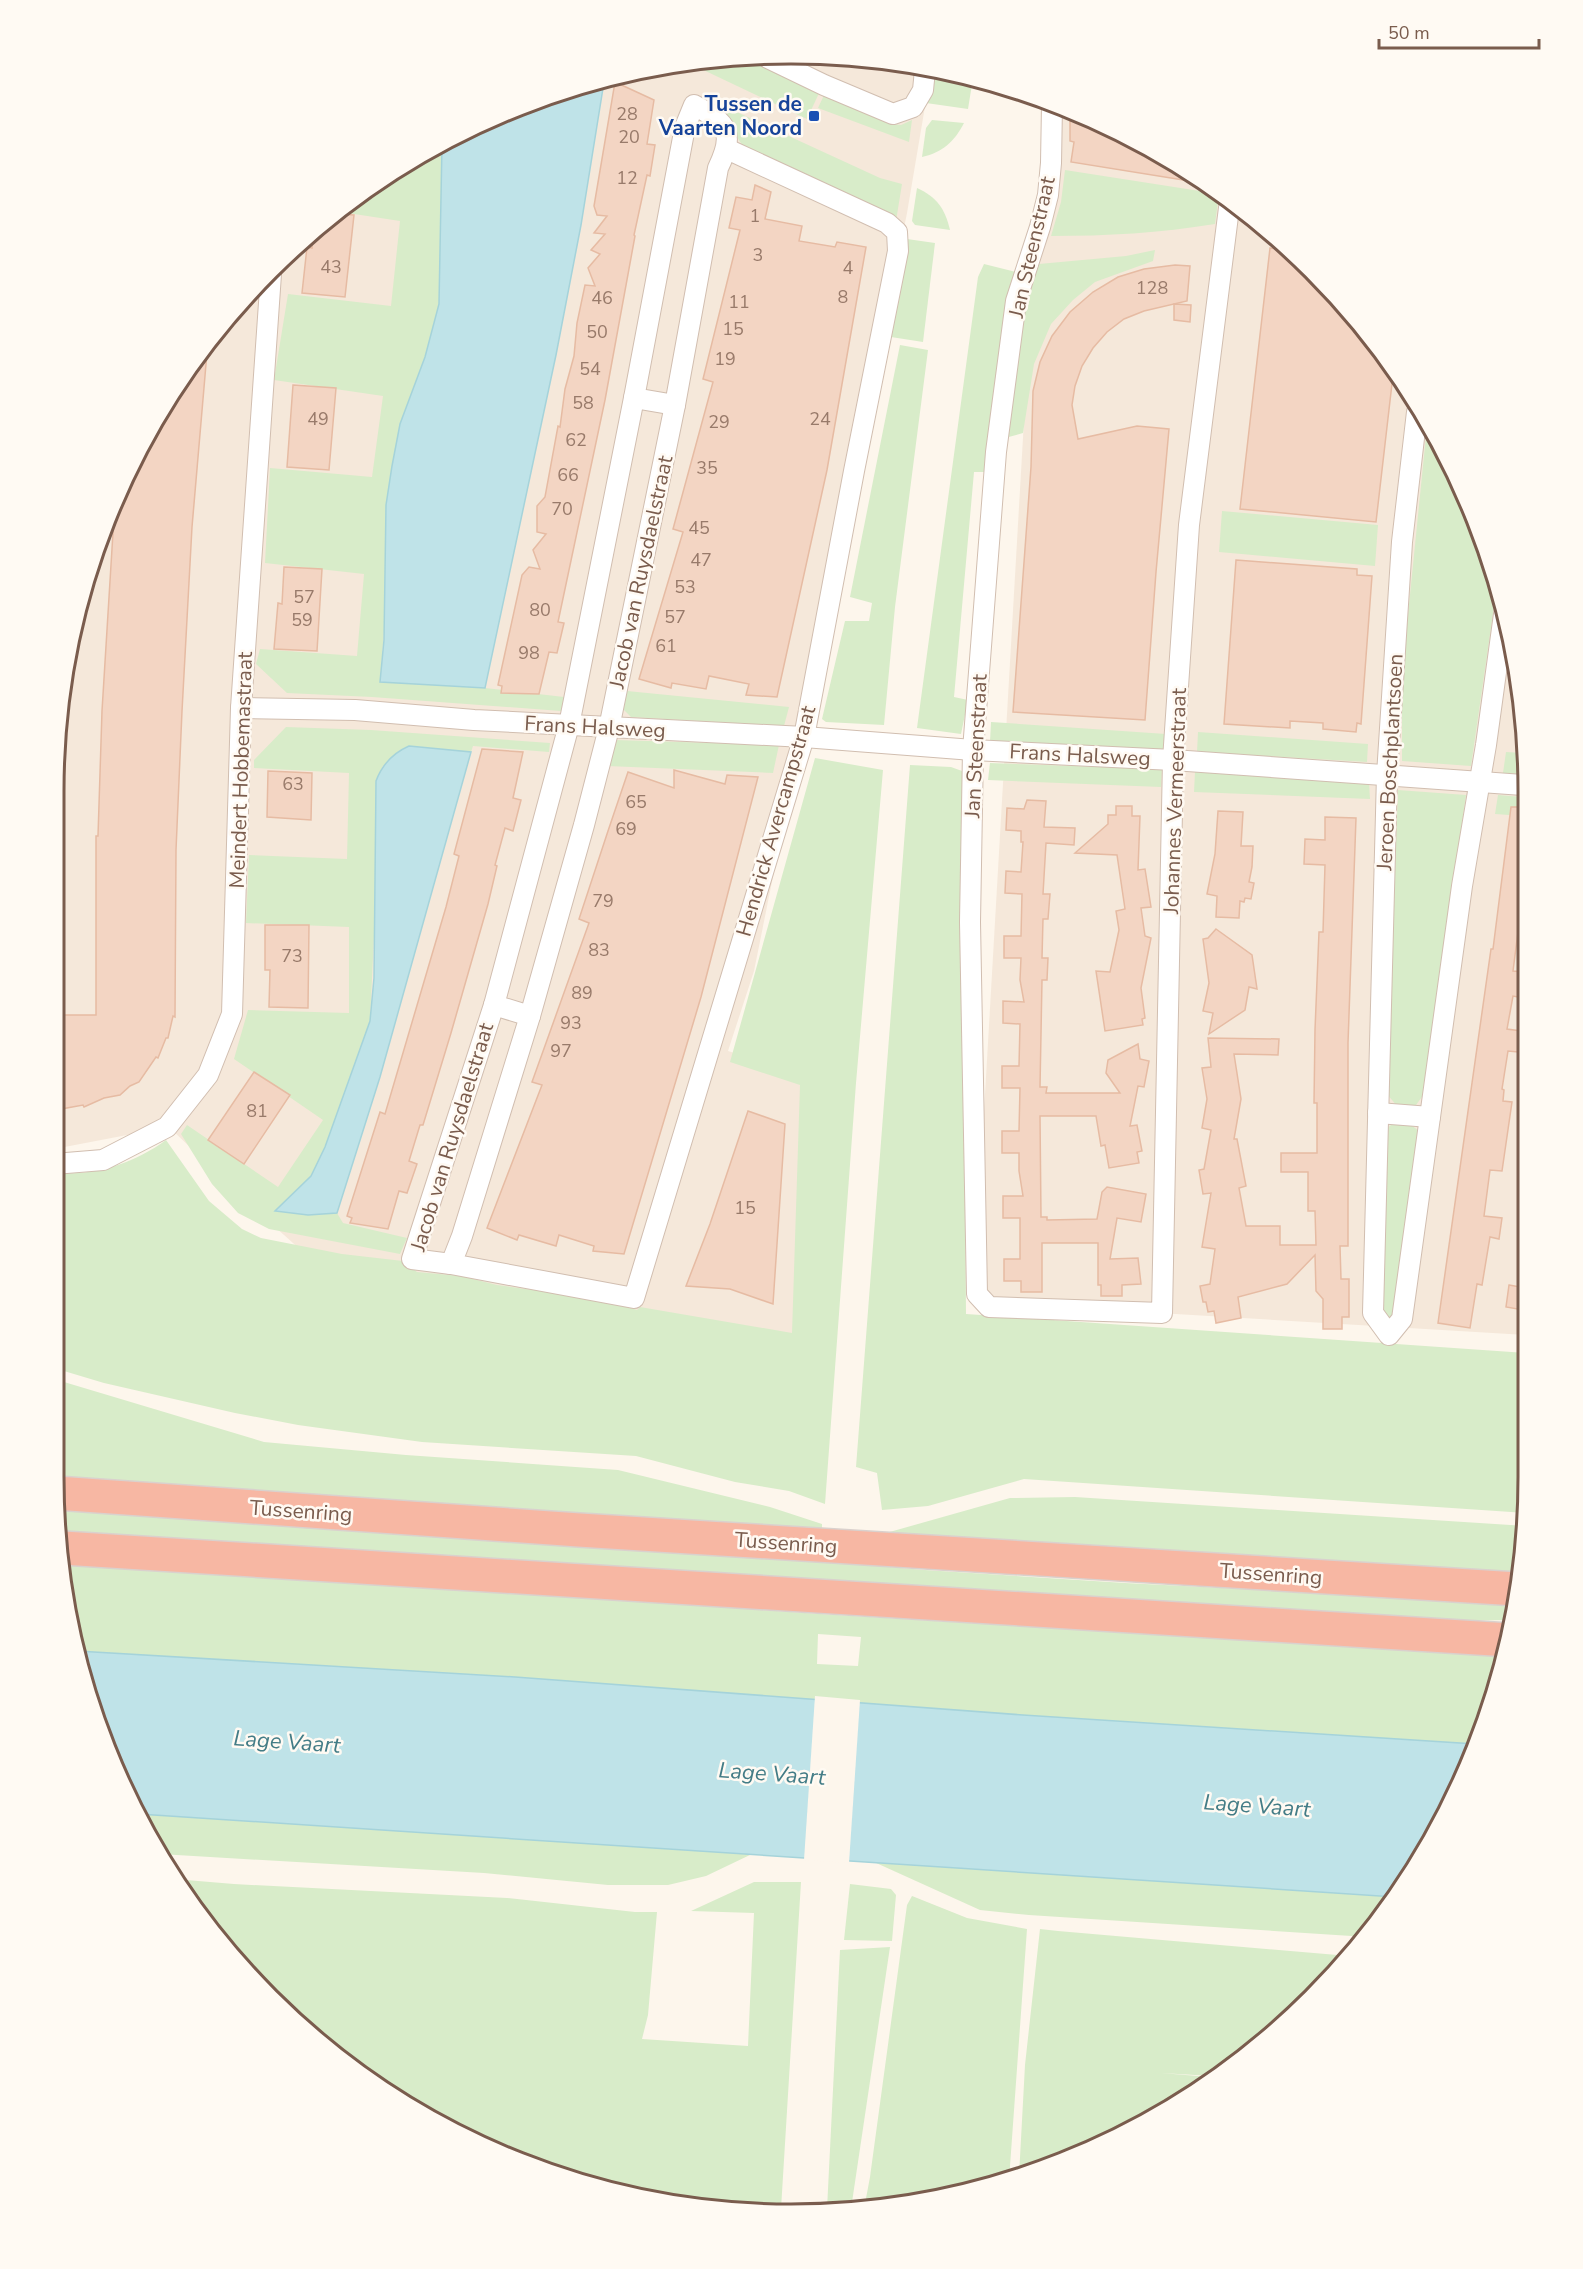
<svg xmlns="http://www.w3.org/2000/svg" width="1583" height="2269" viewBox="0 0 1583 2269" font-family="'Nunito Sans',sans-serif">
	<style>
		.residential { fill: #f5e8da }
		.green { fill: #d8ecc9; fill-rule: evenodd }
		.water { fill: #bfe3e8; stroke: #a5d3da; stroke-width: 1.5 }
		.pier { fill: #fdf6ec }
		.building { fill: #f3d5c3; stroke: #e6bba3; stroke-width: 1.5 }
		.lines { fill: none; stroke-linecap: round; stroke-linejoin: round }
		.street-casing { stroke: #d1beb0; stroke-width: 22 }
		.highway-casing { stroke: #dad1cd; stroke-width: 36 }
		.street { stroke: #fff; stroke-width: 20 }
		.highway { stroke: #f7b7a3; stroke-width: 33 }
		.transit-dot { fill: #1a4fb4; stroke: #fffaf3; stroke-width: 2 }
		.labels { text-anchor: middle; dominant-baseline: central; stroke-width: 5; stroke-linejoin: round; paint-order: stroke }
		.number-label { font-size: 18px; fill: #987a6a }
		.transit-label { font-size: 21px; font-weight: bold; fill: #164399; stroke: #fffaf3; text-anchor: end }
		.street-label { font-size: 21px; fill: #7a5c4d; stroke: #fffaf3 }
		.water-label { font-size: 22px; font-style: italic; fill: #437c86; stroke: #fffaf3 }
		.rim { fill: none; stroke: #7a5c4d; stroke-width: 3 }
	</style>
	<rect width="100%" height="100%" fill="#fdf6ec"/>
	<g class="residential">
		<path d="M839 56 931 71 907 213 754 971 728 1051 812 1077 802 1345 330 1276 246 1201 169 1127 54 1149V791L68 647 110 510 153 423 207 342 305 237 422 153 554 93 695 60Z"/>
		<path d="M1057 107 1117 130 1240 206 1346 305 1453 466 1490 555 1523 695 1526 1335 973 1302 1036 213Z"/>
	</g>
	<g class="green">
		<path d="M734 59H753L820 91 807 119 695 66Z"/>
		<path d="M940 72 973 78 968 109 926 103 932 79 940 80Z"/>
		<path d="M825 93 891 124 901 125 912 120 909 142 818 108Z"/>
		<path d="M715 102 880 178 902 184 896 221 744 148Z"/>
		<path d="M932 120 964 123C954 142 943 152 922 157L926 128Z"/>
		<path d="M443 144 439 304 425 357 400 424 380 682 485 688 564 697 561 711 372 697 287 693 256 664 260 649 357 656 364 574 265 563 270 468 372 477 383 396 274 380 288 294 391 306 400 221 341 212 422 153Z"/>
		<path d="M1065 170 1219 194 1215 224C1160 233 1107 236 1051 236L1061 202Z"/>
		<path d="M917 188C937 197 945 209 950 230L915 225 912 221Z"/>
		<path d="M907 239 935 243 923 342 891 337Z"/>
		<path d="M1155 250 1153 261 1095 282 1073 300 1051 324 1034 364 1023 433 1005 438 1025 296 1039 264 1126 256Z"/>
		<path d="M984 264 1016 272 985 472H974L954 697 968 700 961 734 917 728 978 277Z"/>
		<path d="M900 345 928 350 895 607 884 725 826 722 822 719 845 621H869L872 603 850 597Z"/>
		<path d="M1427 426 1453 466 1490 555 1497 586 1471 766 1402 761V674Z"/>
		<path d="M1222 511 1378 525 1375 566 1219 552Z"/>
		<path d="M627 691 789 707 784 726 631 717 622 708Z"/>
		<path d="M991 722 1166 734 1164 752 990 742Z"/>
		<path d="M286 727 371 730 550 743 549 752 473 746 471 752 409 746 400 750 382 767 370 1021 325 1147 311 1176 275 1211 308 1215 337 1213 343 1223 407 1238 400 1254 269 1229 238 1213 212 1184 181 1134 187 1125 278 1187 323 1120 234 1059 248 1010 349 1013V927L246 923 249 855 347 859 349 773 254 768V760Z"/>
		<path d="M1198 732 1368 744 1367 762 1197 752Z"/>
		<path d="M615 740 779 745 773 773 607 766Z"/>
		<path d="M1506 752 1523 753V774L1503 773Z"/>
		<path d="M815 758 883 770 856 1083 825 1504 789 1491 735 1482 636 1456 422 1442 298 1425 235 1413 104 1383 54 1368V1173C95 1176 133 1164 166 1140L209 1201 242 1229 261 1238 342 1254 403 1261 417 1272 461 1276 497 1285 525 1289 595 1296 637 1310 640 1307 792 1333 800 1085 730 1062Z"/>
		<path d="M990 763 1162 769 1161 787 988 780Z"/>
		<path d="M910 765 951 767 962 771 966 1314 1526 1353 1527 1513 1024 1479 928 1506 882 1510 877 1473 856 1467Z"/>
		<path d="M1195 772 1369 782 1370 799 1194 792Z"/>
		<path d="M1398 790 1466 795 1424 1094 1416 1105 1397 1106 1387 1094Z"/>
		<path d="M1498 795 1523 797V816L1495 814Z"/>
		<path d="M1391 1125H1411L1423 1134 1393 1321 1385 1318 1381 1308 1382 1133Z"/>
		<path d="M54 1379 264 1442 406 1455 618 1470 770 1507 822 1524V1531L54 1477Z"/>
		<path d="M1075 1497 1527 1526 1519 1575 879 1535 1010 1498Z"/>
		<path d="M58 1509 721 1553 925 1570 1125 1583 1515 1603 1512 1620 1369 1622 62 1534Z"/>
		<path d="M65 1561 820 1614 1506 1656 1504 1668 1475 1744 1023 1715 515 1677 77 1651ZM818 1634 861 1637 858 1666 817 1664Z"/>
		<path d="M139 1814 752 1854 706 1876 668 1885H608L484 1873 160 1854Z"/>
		<path d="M874 1862 1395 1897 1377 1926 1367 1937 1029 1915 980 1910Z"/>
		<path d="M174 1879 234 1884 507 1898 635 1912H657L648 2015 642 2039 748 2046 754 1913 691 1911 754 1882H801L781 2209H696L509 2159 422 2116 305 2032 178 1887Z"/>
		<path d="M850 1884 891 1889 896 1895 892 1941 844 1940Z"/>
		<path d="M912 1896 967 1918 1027 1929 1009 2180C965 2196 910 2209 864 2209L870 2177 907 1905Z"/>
		<path d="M1040 1929 1058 1931 1349 1956 1278 2032 1212 2076 1161 2073 1210 2077 1117 2139 1077 2154 1057 2155V2162L1019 2176 1025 2065Z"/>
		<path d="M890 1947 851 2209H827L840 1950Z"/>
	</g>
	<g class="water">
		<path d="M604 82 581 225 556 355 485 688 380 682 384 640 386 505 392 466 400 424 425 357 439 304 442 144 554 93Z"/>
		<path d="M409 746 471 752 380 1077 337 1213 308 1215 275 1211 311 1176 325 1147 370 1021 374 978 376 781C382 765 393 753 409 746Z"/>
		<path d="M77 1651 515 1677 1023 1715 1475 1744 1453 1803 1395 1897 139 1814 110 1760 79 1669Z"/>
	</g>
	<path class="pier" d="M815 1696 860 1700 849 1863 804 1860Z"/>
	<g class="building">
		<path d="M615 82 654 100 647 144 655 145 650 176 647 175 634 235 635 236 605 400 558 622 564 623 557 653 549 652 539 694 501 693 502 686 498 685 522 575 529 567 540 569 533 550 546 534 537 532V506L545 497 558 426 560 427 565 389 574 356 577 323 585 285 595 286 588 268 600 254 591 250 605 234 594 233 607 216 597 215 594 206Z"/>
		<path d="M1075 114 1117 130 1202 183 1071 162 1074 142 1070 141V120L1073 121Z"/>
		<path d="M755 185 771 192 765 219 802 226 799 241 835 247 837 242 866 247 827 470 777 697 746 695 749 684 709 676 706 689 672 683 671 688 639 679 683 532 673 529 713 382 703 379 740 230 729 228 736 197 752 200Z"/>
		<path d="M338 214 354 215 345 297 302 293 307 247 312 248 314 231Z"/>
		<path d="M1270 248 1287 250 1346 305 1393 375 1376 522 1240 509Z"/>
		<path d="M1175 265 1190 266 1187 301 1144 311 1124 319 1107 332 1093 348 1082 366 1075 386 1072 405 1078 439 1137 426 1169 429 1156 572 1145 720 1013 712 1031 467 1033 391 1040 362 1052 336 1070 312 1093 292 1118 277 1144 269Z"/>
		<path d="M1174 304 1191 305 1190 322 1174 320Z"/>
		<path d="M208 341 192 527 182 711 176 850 175 1017 173 1016 168 1038H166L158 1058 156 1057 139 1082 130 1086 120 1095 104 1098 84 1107 83 1105 61 1109V1107H54V1015H96V836H98L102 711 115 500 153 423Z"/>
		<path d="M293 385 336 388 329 470 287 467Z"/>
		<path d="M1236 560 1357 569V575L1372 576 1361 724 1357 723 1356 732 1323 729V723L1290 721V728L1224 724Z"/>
		<path d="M284 567 322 569 317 651 274 649 278 603 282 604Z"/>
		<path d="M482 749 523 752 513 798 521 800 513 831 505 828 495 865 497 866 488 904 451 1033 423 1125H420L409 1161 417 1164 407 1193 399 1191 388 1229 350 1223 352 1218 347 1216 380 1112 385 1114 446 907 459 856 454 854Z"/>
		<path d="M674 770 725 784 727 775 758 777 701 997 624 1254 593 1251 594 1246 559 1235 556 1246 519 1235 517 1240 487 1228 542 1085 532 1082 589 923 579 919 608 831 628 772 674 788Z"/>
		<path d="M268 771 312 773 311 820 267 817Z"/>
		<path d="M1027 800 1046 801 1044 827 1075 828 1074 845 1046 843 1043 894H1050L1048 919H1043L1042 958H1048L1047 980H1042L1040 1087H1047L1046 1093H1120L1106 1073 1108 1060 1138 1044 1140 1059 1149 1061 1144 1087 1138 1086 1130 1126 1137 1125 1142 1151 1137 1152 1139 1163 1109 1168 1105 1145 1101 1146 1096 1116H1040L1041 1217H1047V1220L1097 1219 1102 1192 1107 1187 1146 1194 1141 1222 1117 1218 1110 1259 1138 1258 1141 1284 1122 1285V1296H1101V1285H1098V1243H1042V1292H1021V1281H1004V1259H1020V1218H1003V1196H1023L1019 1171V1153H1002V1131H1019L1020 1088H1002V1066H1019L1020 1024 1003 1023V1001L1024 1002 1020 980 1021 958H1004V936H1021L1022 894 1005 893 1006 871 1021 872 1023 842H1021V831L1006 830 1007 808 1024 809Z"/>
		<path d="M1116 806H1132V816H1140L1138 870 1145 869 1151 907 1141 908 1145 936 1151 938 1141 988 1145 1018 1142 1019 1143 1025 1105 1031 1096 971 1110 972 1119 930 1116 911 1125 909 1117 855 1075 853 1108 824V815H1116Z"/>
		<path d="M1511 807H1523L1524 932H1518L1513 971 1524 972V998L1513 996 1507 1029 1521 1031 1518 1052 1508 1051 1502 1089 1504 1090 1503 1101 1512 1102 1502 1171 1490 1170 1484 1216 1502 1218 1499 1239 1490 1237 1482 1285 1477 1284 1470 1328 1438 1323 1491 949H1493Z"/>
		<path d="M1218 811 1243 812 1241 846H1253L1252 867 1249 882 1254 883 1251 899 1245 898 1244 902 1240 901 1239 918 1216 917 1217 896 1207 894 1215 854Z"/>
		<path d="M1325 817 1356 818 1348 1043V1246H1340L1341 1279H1349V1317H1342V1329H1323V1299L1316 1291 1315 1255 1287 1284 1238 1297 1241 1318 1216 1323 1214 1311 1208 1312 1206 1302H1203L1200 1286 1210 1284 1215 1249 1202 1247 1211 1193 1203 1194 1199 1170 1204 1169 1211 1130 1202 1128 1207 1099 1202 1068 1211 1067 1208 1038 1279 1039 1278 1055 1234 1054 1241 1099 1234 1139H1237L1246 1186 1239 1188 1246 1226H1280V1245H1316L1315 1211H1308V1172H1281V1153H1317V1103H1314L1315 1030 1319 932H1323L1325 865 1304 864 1305 839 1325 840Z"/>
		<path d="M265 925H309L308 1008 269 1007 270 970H265Z"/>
		<path d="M1216 929 1252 955 1257 989 1249 987 1245 1010 1209 1034 1213 1013 1203 1011 1209 983 1203 939 1208 938Z"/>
		<path d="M254 1072 290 1095 244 1164 208 1140Z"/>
		<path d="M748 1111 785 1124 773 1304 730 1289 686 1286 710 1224Z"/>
		<path d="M1509 1285 1526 1288 1523 1310 1506 1307Z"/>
	</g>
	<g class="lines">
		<defs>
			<g id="street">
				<path d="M768 58 824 85 893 114 913 107 923 90 925 70"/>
				<path d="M694 105C728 123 735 133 718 168L675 405 609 728 584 825 530 1016 462 1236 451 1264 412 1259 494 1005 569 725 634 398 685 127Z"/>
				<path d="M1052 105 1051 163 1048 195 1040 227 1016 301 996 452 973 750 970 922 977 1294 989 1307 1162 1313 1173 760 1189 525 1230 200"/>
				<path d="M634 398 675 405"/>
				<path d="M1417 412 1402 542 1387 775 1373 1313 1389 1335 1402 1319 1462 886 1486 745 1504 614"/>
				<path d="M241 708 355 710 474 720 804 737 973 750 1173 760 1523 785"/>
				<path d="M494 1005 530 1016"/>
				<path d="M1378 1113 1430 1117"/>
				<path d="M54 1164 103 1160 167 1127 208 1075 232 1014 241 708 271 274"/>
				<path d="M451 1264 634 1298 804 737 854 471 898 251 897 232 887 223 727 149"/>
			</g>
			<g id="highway">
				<path d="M56 1493 579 1530 1517 1589"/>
				<path d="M63 1548 1509 1640"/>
			</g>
		</defs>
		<use href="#street" class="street-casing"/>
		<use href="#highway" class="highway-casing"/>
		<use href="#street" class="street"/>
		<use href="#highway" class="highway"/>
	</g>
	<rect class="transit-dot" x="808" y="110" width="12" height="12" rx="3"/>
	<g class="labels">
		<g class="number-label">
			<text x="627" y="114">28</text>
			<text x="629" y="137">20</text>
			<text x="627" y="178">12</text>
			<text x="755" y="216">1</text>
			<text x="758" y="255">3</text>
			<text x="331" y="267">43</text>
			<text x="848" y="268">4</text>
			<text x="1152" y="288">128</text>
			<text x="843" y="297">8</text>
			<text x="602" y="298">46</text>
			<text x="739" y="302">11</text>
			<text x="733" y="329">15</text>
			<text x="597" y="332">50</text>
			<text x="725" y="359">19</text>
			<text x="590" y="369">54</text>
			<text x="583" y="403">58</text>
			<text x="318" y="419">49</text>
			<text x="820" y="419">24</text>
			<text x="719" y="422">29</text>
			<text x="576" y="440">62</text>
			<text x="707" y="468">35</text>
			<text x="568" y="475">66</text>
			<text x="562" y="509">70</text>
			<text x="699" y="528">45</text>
			<text x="701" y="560">47</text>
			<text x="685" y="587">53</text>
			<text x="304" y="597">57</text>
			<text x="540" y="610">80</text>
			<text x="675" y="617">57</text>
			<text x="302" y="620">59</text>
			<text x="666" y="646">61</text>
			<text x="529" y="653">98</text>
			<text x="293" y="784">63</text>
			<text x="636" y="802">65</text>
			<text x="626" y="829">69</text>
			<text x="603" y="901">79</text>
			<text x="599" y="950">83</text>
			<text x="292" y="956">73</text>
			<text x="582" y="993">89</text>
			<text x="571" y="1023">93</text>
			<text x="561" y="1051">97</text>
			<text x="257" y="1111">81</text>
			<text x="745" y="1208">15</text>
		</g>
		<g class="transit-label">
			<text x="802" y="104">Tussen de<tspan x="802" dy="24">Vaarten Noord</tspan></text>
		</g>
		<g class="street-label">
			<text transform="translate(1032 247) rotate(-77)">Jan Steenstraat</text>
			<text transform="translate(641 572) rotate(-78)">Jacob van Ruysdaelstraat</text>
			<text transform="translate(595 727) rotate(3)">Frans Halsweg</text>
			<text transform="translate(976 746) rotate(-87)">Jan Steenstraat</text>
			<text transform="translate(1080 755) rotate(3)">Frans Halsweg</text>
			<text transform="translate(1390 762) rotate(-87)">Jeroen Boschplantsoen</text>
			<text transform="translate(241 770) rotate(-88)">Meindert Hobbemastraat</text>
			<text transform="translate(1175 801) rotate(-88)">Johannes Vermeerstraat</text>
			<text transform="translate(776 821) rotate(-74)">Hendrick Avercampstraat</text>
			<text transform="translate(452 1137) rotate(-73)">Jacob van Ruysdaelstraat</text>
			<text transform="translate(301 1511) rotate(4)">Tussenring</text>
			<text transform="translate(786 1543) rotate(4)">Tussenring</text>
			<text transform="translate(1271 1574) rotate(4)">Tussenring</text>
		</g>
		<g class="water-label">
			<text transform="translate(287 1742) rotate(4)">Lage Vaart</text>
			<text transform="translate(772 1774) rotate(4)">Lage Vaart</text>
			<text transform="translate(1257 1806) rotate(4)">Lage Vaart</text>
		</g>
	</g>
	<path d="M0 0H1583V2269H0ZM791 64H791A727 727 0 0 1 1518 791V1477A727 727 0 0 1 791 2204H791A727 727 0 0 1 64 1477V791A727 727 0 0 1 791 64Z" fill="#fffaf3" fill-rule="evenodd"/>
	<path class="rim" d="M791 64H791A727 727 0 0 1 1518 791V1477A727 727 0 0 1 791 2204H791A727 727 0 0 1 64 1477V791A727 727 0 0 1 791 64Z"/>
	<path d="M1379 39v9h160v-9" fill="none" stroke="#7a5c4d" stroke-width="3"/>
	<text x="1388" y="39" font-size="18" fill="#7a5c4d" stroke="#fffaf3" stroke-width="4.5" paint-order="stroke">50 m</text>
</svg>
